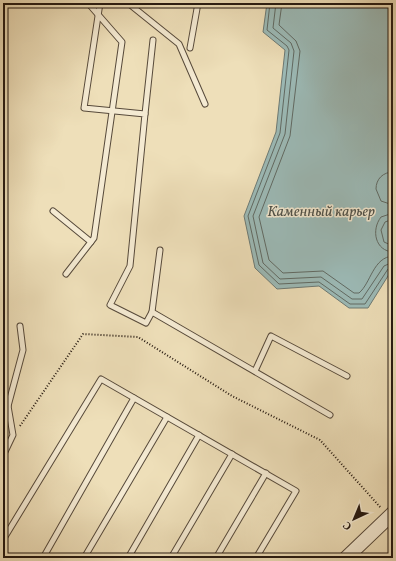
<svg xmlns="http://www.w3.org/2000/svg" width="396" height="561" viewBox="0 0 396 561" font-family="Vollkorn,serif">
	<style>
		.water { fill: #9cbbb8; stroke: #6c7a75 }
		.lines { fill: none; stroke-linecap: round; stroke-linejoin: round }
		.shore { stroke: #606a64; stroke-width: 1 }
		.service-casing { stroke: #574a3b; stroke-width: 7 }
		.tertiary-casing { stroke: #574a3b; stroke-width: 15 }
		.path { stroke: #251911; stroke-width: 2; stroke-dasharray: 1 2; stroke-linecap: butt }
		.service { stroke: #f4ead2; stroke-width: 5 }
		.tertiary { stroke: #f4ead2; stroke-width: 13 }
		.labels { text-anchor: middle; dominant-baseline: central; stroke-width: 3; stroke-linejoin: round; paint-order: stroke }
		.water-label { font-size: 15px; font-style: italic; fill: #4f524b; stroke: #f4ead2 }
	</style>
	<rect width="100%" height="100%" fill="#eedfb9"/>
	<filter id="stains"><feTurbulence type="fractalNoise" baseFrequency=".005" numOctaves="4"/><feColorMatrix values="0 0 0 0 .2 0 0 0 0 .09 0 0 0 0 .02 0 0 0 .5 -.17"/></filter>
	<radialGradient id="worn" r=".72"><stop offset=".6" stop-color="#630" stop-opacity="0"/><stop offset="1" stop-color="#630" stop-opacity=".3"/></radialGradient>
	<path class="water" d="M267 3H393V184L390 189 393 192V225L390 230 393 268 368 308H349L319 286 277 289 255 268 244 216 276 132 285 50 263 32Z"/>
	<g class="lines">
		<g class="shore">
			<path d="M270 3 267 30 287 46 289 50 280 133 248 216 259 265 279 284 319 282 350 304H365L388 269 393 267"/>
			<path d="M276 3 273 28 291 43 294 51 285 134 253 216 263 263 280 279 321 277 352 299H362L384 266 393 262"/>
			<path d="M282 3 279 25 296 41 300 51 290 136 259 217 269 260 283 273 323 271 354 293H359C371 283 373 257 393 256"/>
			<path d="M393 172C383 172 376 179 376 189L381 201 393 205"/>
			<path d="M393 213 381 217C371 230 375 251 393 252"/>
			<path d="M393 219 385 222 381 230 384 242 393 246"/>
		</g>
		<defs>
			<g id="service">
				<path d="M100 3 84 108 145 114 130 266 110 305 146 323 152 312 330 415"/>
				<path d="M128 3 179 44 205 104"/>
				<path d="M190 48 198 3"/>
				<path d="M145 114 153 40"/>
				<path d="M53 211 91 242"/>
				<path d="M66 274 94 238 122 42 88 3"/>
				<path d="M152 312 160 250"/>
				<path d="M255 371 271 336 347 376"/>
				<path d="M3 400 8 406"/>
				<path d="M3 456 13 435 8 406 23 350 20 326"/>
				<path d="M3 540 101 379 296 491 256 558"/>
				<path d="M43 558 134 398"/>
				<path d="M84 558 167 417"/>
				<path d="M128 558 199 435"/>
				<path d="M171 558 232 454"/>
				<path d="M216 558 266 473"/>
			</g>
			<path id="tertiary" d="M346 558 393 513"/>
		</defs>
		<use href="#service" class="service-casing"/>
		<use href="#tertiary" class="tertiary-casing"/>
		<path class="path" d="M20 426 83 334 138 337 232 396 320 440 381 508"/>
		<use href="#service" class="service"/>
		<use href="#tertiary" class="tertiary"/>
	</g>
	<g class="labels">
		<g class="water-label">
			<text x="321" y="212">Каменный карьер</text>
		</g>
	</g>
	<rect width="396" height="561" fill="none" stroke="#eedfb9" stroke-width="16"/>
	<rect x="4" y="4" width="388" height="553" fill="none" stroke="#251911" stroke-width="2"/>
	<rect x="8" y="8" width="380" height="545" fill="none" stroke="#251911"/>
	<g transform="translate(354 519) rotate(224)" stroke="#f4ead2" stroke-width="3" paint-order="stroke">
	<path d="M0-3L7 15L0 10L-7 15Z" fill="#251911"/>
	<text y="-6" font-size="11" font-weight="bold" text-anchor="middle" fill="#251911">С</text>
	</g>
	<rect width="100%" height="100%" filter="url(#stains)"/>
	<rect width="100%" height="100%" fill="url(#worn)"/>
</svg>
